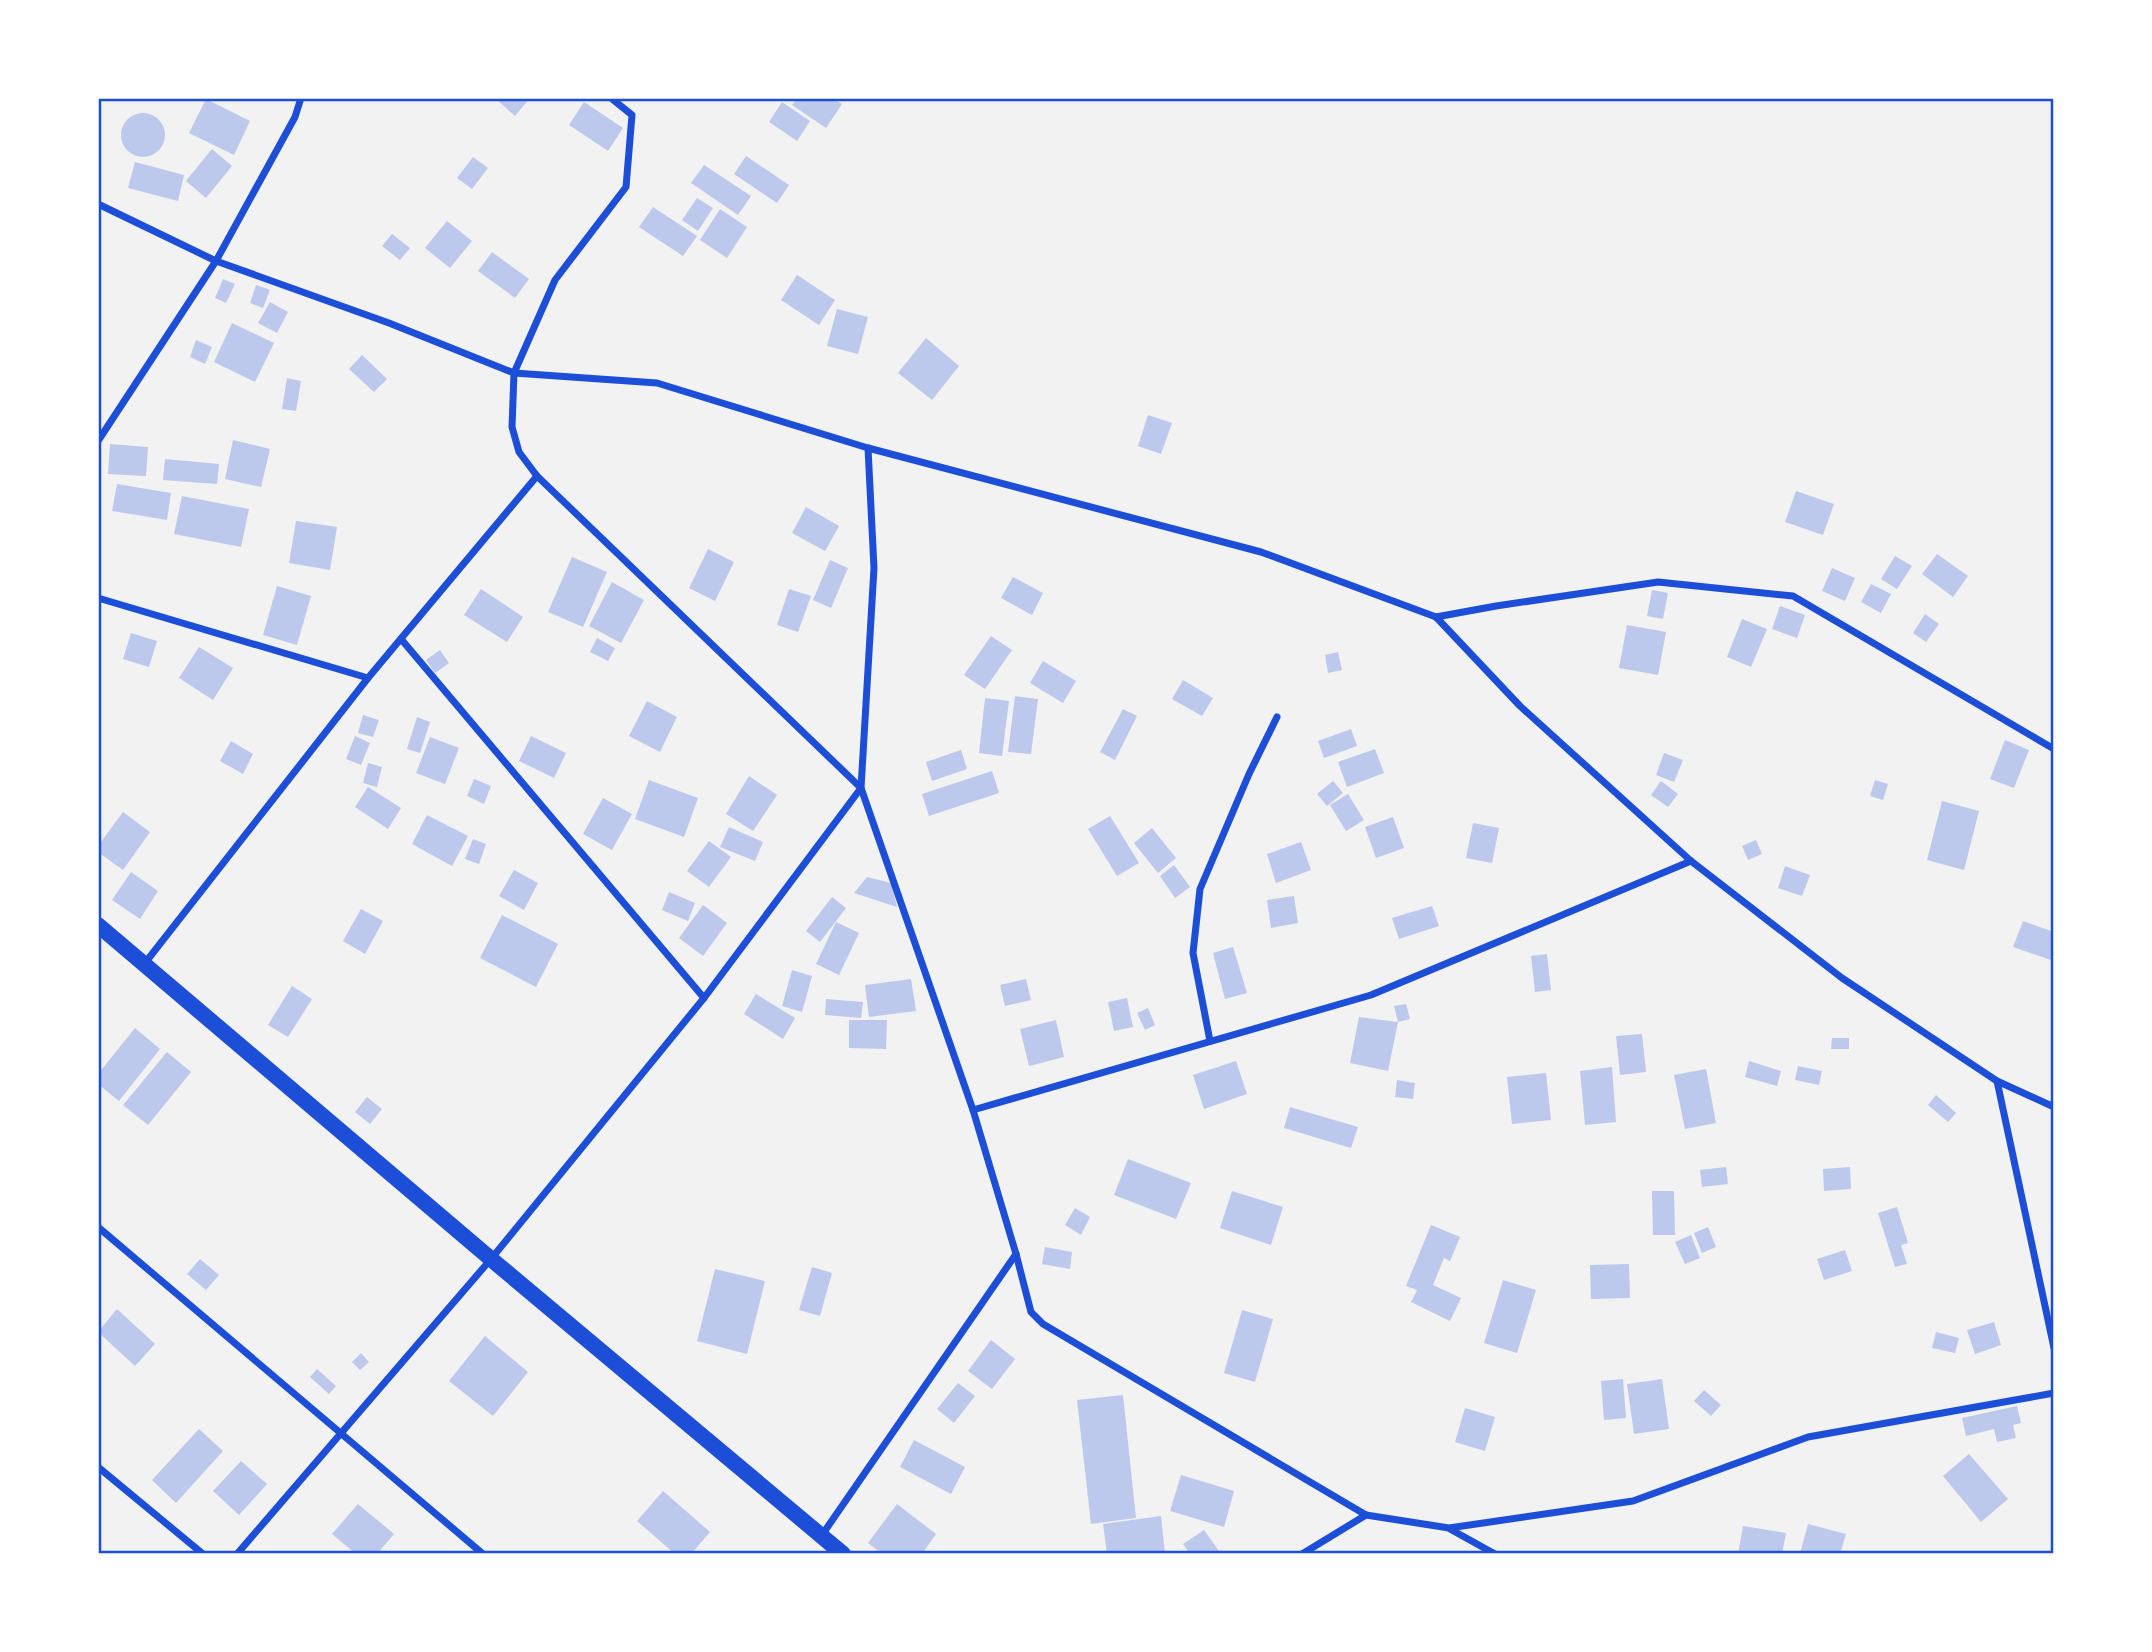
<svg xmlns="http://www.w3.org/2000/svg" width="2152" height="1652" viewBox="0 0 2152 1652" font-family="'Work Sans',sans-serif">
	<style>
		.building { fill: #bdc9ec }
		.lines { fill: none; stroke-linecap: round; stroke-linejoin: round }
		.minor { stroke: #1d4ed8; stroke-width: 7 }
		.trunk { stroke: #1d4ed8; stroke-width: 16 }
		.neatline { fill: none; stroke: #1d4ed8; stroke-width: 2.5 }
	</style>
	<rect width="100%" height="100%" fill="#f2f2f2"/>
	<g class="building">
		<path d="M495 98H530L515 116Z"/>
		<path d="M797 98H832L842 104 826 128 792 105Z"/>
		<path d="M206 99 250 121 234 155 189 133Z"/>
		<path d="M584 102 623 128 608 151 569 125Z"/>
		<path d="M782 102 810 121 797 141 769 122Z"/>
		<circle cx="143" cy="135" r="22"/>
		<path d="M212 149 232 166 206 198 186 181Z"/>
		<path d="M746 156 789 185 777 203 734 174Z"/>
		<path d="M473 157 488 168 472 189 457 178Z"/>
		<path d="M135 162 184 175 178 201 128 188Z"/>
		<path d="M704 165 751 196 738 215 691 183Z"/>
		<path d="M697 198 713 208 698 231 682 220Z"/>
		<path d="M653 207 697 236 683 256 639 227Z"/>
		<path d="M720 209 747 227 727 258 700 240Z"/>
		<path d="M447 221 472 241 450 268 425 248Z"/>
		<path d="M392 234 410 248 400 260 382 246Z"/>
		<path d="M492 252 529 279 515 298 478 271Z"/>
		<path d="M797 275 835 300 819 325 781 300Z"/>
		<path d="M223 279 235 284 226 303 215 298Z"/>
		<path d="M256 285 270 290 263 308 250 303Z"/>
		<path d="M270 302 288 312 277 333 258 323Z"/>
		<path d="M837 309 868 317 858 354 827 346Z"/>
		<path d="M232 323 274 343 255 382 214 362Z"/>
		<path d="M926 338 959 366 932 400 898 373Z"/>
		<path d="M196 340 212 347 205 364 190 357Z"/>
		<path d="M362 355 387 379 374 392 349 369Z"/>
		<path d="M287 378 301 381 296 411 282 409Z"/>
		<path d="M1148 415 1172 423 1161 454 1138 446Z"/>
		<path d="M233 440 270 449 261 487 225 479Z"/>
		<path d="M110 444 148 447 146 476 108 474Z"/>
		<path d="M165 459 219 464 217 484 163 480Z"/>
		<path d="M117 484 171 493 167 520 112 511Z"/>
		<path d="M1796 491 1834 504 1823 535 1785 522Z"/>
		<path d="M182 496 249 509 241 547 174 534Z"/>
		<path d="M806 507 839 526 825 551 792 533Z"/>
		<path d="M296 521 337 527 330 570 289 563Z"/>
		<path d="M708 549 734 562 715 601 689 588Z"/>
		<path d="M1937 554 1968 576 1953 597 1922 574Z"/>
		<path d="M1895 556 1912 566 1897 589 1881 579Z"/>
		<path d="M572 557 607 572 583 627 548 612Z"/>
		<path d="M830 560 848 568 831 608 813 600Z"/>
		<path d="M1832 568 1855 578 1845 601 1822 591Z"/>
		<path d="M1013 577 1043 593 1032 615 1001 598Z"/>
		<path d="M612 582 644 600 621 643 589 626Z"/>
		<path d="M1871 584 1891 594 1881 613 1861 602Z"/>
		<path d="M277 586 311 596 297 645 263 635Z"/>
		<path d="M481 589 523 617 507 642 464 615Z"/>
		<path d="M789 589 811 596 798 632 777 625Z"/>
		<path d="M1652 590 1668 593 1663 619 1647 616Z"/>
		<path d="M1780 606 1805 615 1797 638 1772 629Z"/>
		<path d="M1925 614 1939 624 1926 642 1913 633Z"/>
		<path d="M1742 619 1767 629 1751 667 1727 657Z"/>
		<path d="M1627 625 1666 632 1658 675 1619 668Z"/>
		<path d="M131 633 157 641 149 667 123 659Z"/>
		<path d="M991 636 1012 650 985 689 964 675Z"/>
		<path d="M597 638 615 648 608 661 590 652Z"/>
		<path d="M199 647 233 668 213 700 179 678Z"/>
		<path d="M440 650 449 663 435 673 426 660Z"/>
		<path d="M1338 652 1342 670 1328 673 1325 655Z"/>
		<path d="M1043 661 1076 681 1063 703 1030 683Z"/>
		<path d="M1183 680 1213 698 1202 716 1172 699Z"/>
		<path d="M1015 696 1038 699 1031 754 1008 752Z"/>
		<path d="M985 698 1009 701 1002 756 979 753Z"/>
		<path d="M647 701 677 717 660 752 629 736Z"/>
		<path d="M1123 709 1137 716 1115 760 1100 752Z"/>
		<path d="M363 715 379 720 373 737 358 733Z"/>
		<path d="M417 717 430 722 420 753 407 749Z"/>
		<path d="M1351 729 1357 746 1324 758 1318 741Z"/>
		<path d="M355 736 370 743 361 765 346 759Z"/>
		<path d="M531 736 566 753 554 778 519 761Z"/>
		<path d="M430 737 459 748 445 784 416 773Z"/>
		<path d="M2005 740 2029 750 2014 788 1990 779Z"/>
		<path d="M231 741 253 754 243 774 220 761Z"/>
		<path d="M1375 749 1384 773 1347 787 1338 762Z"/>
		<path d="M961 750 967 769 932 781 926 762Z"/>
		<path d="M1664 753 1683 760 1674 782 1656 775Z"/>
		<path d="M368 763 382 767 377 787 363 783Z"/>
		<path d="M992 771 999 793 929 816 922 794Z"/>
		<path d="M749 776 777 795 753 831 726 814Z"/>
		<path d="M474 779 491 786 484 804 467 796Z"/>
		<path d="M649 780 698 798 684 837 635 819Z"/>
		<path d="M1875 780 1888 784 1883 800 1870 796Z"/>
		<path d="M1333 781 1343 793 1327 806 1317 794Z"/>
		<path d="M1661 781 1678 794 1668 807 1651 795Z"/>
		<path d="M368 787 401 808 388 829 355 807Z"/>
		<path d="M1348 794 1364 820 1346 831 1330 805Z"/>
		<path d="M603 798 632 814 612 850 583 834Z"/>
		<path d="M1942 801 1979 811 1964 870 1927 860Z"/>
		<path d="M123 812 150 832 123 870 98 852V846Z"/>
		<path d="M427 815 468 836 452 866 412 844Z"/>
		<path d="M1110 816 1139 863 1117 876 1088 829Z"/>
		<path d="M1393 817 1404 848 1376 858 1365 827Z"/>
		<path d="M1473 823 1499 828 1492 863 1466 858Z"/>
		<path d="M729 827 763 842 755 861 720 847Z"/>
		<path d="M1152 828 1176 858 1158 873 1134 843Z"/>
		<path d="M473 839 486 844 479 864 465 859Z"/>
		<path d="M1756 840 1762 854 1748 860 1742 846Z"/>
		<path d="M709 841 731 857 709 887 687 871Z"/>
		<path d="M1301 842 1311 870 1276 883 1267 854Z"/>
		<path d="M1174 865 1190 887 1175 898 1160 876Z"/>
		<path d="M1785 866 1810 875 1802 896 1778 888Z"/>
		<path d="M514 870 538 883 524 910 499 896Z"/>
		<path d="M131 872 158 891 140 919 112 900Z"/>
		<path d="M867 877 891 883 897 907 854 893Z"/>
		<path d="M669 892 695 903 688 921 662 910Z"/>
		<path d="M1294 896 1298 923 1271 928 1267 900Z"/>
		<path d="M832 897 846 908 820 942 806 931Z"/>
		<path d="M703 905 727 923 703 956 679 938Z"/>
		<path d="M1432 906 1439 926 1399 939 1392 918Z"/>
		<path d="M361 909 383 921 365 954 343 941Z"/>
		<path d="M502 915 558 944 536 987 480 958Z"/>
		<path d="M2023 921 2054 932V961L2013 947Z"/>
		<path d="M836 922 859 933 839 975 816 964Z"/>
		<path d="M1233 947 1247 993 1225 999 1213 953Z"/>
		<path d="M1547 954 1551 990 1535 992 1531 956Z"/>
		<path d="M792 970 812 976 802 1012 782 1006Z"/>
		<path d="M911 979 916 1011 869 1017 865 985Z"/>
		<path d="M1026 979 1031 1000 1005 1006 1000 985Z"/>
		<path d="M292 986 312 999 288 1037 268 1025Z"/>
		<path d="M756 994 795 1018 783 1039 744 1014Z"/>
		<path d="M1127 998 1133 1027 1114 1031 1108 1002Z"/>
		<path d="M826 999 863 1002 861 1018 825 1015Z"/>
		<path d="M1406 1004 1410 1019 1398 1022 1388 1071 1350 1063 1359 1017 1398 1022 1394 1006Z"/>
		<path d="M1148 1008 1155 1025 1145 1030 1137 1013Z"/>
		<path d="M849 1020H887L886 1049 849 1048Z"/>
		<path d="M1056 1020 1064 1057 1029 1066 1020 1029Z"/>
		<path d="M135 1028 160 1049 119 1101 98 1084V1074Z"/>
		<path d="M1642 1034 1646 1072 1620 1075 1616 1036Z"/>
		<path d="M1832 1038H1849V1049H1831Z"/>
		<path d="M167 1052 191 1072 148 1125 123 1105Z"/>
		<path d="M1236 1061 1247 1094 1204 1109 1193 1075Z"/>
		<path d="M1749 1061 1781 1071 1777 1086 1745 1077Z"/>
		<path d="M1798 1066 1822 1071 1819 1085 1795 1080Z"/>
		<path d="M1612 1067 1616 1122 1585 1125 1580 1071Z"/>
		<path d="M1706 1069 1716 1123 1685 1129 1674 1075Z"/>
		<path d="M1546 1073 1551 1120 1512 1124 1507 1077Z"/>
		<path d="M1397 1080 1415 1083 1413 1099 1395 1097Z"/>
		<path d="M1936 1095 1956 1113 1948 1122 1928 1105Z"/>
		<path d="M367 1097 382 1109 370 1124 355 1112Z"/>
		<path d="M1290 1107 1358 1127 1351 1148 1284 1128Z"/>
		<path d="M1128 1159 1191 1183 1176 1219 1114 1195Z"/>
		<path d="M1726 1167 1728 1184 1702 1187 1700 1170Z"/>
		<path d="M1850 1167 1851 1189 1824 1191 1823 1169Z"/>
		<path d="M1232 1191 1283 1207 1271 1245 1220 1228Z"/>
		<path d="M1652 1191H1674L1675 1235H1653Z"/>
		<path d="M1897 1207 1908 1243 1901 1245 1907 1264 1895 1267 1878 1213Z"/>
		<path d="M1075 1208 1090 1217 1081 1235 1065 1225Z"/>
		<path d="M1431 1225 1460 1237 1450 1261 1444 1258 1433 1285 1461 1298 1450 1321 1411 1302 1417 1290 1406 1286Z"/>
		<path d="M1708 1227 1716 1247 1702 1253 1694 1233Z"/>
		<path d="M1691 1235 1700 1258 1685 1264 1675 1242Z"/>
		<path d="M1045 1247 1072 1252 1070 1269 1042 1264Z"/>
		<path d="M1845 1250 1852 1271 1824 1280 1817 1259Z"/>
		<path d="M200 1259 219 1275 206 1290 187 1274Z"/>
		<path d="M1629 1264 1630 1298 1591 1299 1590 1265Z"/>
		<path d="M812 1267 832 1273 820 1316 799 1310Z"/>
		<path d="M715 1269 765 1281 747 1354 697 1341Z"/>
		<path d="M1503 1280 1536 1290 1517 1353 1484 1343Z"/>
		<path d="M117 1309 155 1344 135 1366 98 1332Z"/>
		<path d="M1242 1310 1273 1319 1255 1382 1224 1373Z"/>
		<path d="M1994 1322 2001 1345 1975 1354 1967 1330Z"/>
		<path d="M1936 1332 1959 1338 1955 1353 1932 1348Z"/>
		<path d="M485 1336 528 1372 493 1416 449 1381Z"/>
		<path d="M991 1340 1015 1359 992 1389 968 1371Z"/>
		<path d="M361 1353 369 1362 360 1370 352 1362Z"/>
		<path d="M317 1369 336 1386 329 1394 310 1377Z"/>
		<path d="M1623 1379 1626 1418 1604 1420 1601 1381Z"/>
		<path d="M1662 1379 1669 1429 1634 1434 1627 1384Z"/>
		<path d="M958 1383 975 1396 954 1423 937 1409Z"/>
		<path d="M1704 1390 1721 1405 1711 1416 1694 1401Z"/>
		<path d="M1123 1395 1136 1518 1091 1524 1077 1400Z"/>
		<path d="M2017 1406 2021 1423 2013 1425 2016 1438 1997 1442 1994 1429 1966 1436 1962 1418Z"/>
		<path d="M1465 1408 1495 1417 1485 1451 1455 1442Z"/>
		<path d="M199 1429 223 1451 176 1503 152 1480Z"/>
		<path d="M914 1440 965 1467 951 1494 900 1467Z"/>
		<path d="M1969 1454 2008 1499 1981 1522 1943 1476Z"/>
		<path d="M241 1461 267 1484 239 1515 213 1491Z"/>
		<path d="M1181 1475 1234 1491 1224 1527 1170 1511Z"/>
		<path d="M663 1491 710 1532 691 1554H675L637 1521Z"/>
		<path d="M358 1504 394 1534 377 1554H356L332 1534Z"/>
		<path d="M897 1504 936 1534 922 1554H882L868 1543Z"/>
		<path d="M1161 1516 1165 1554H1107L1103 1524Z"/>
		<path d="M1808 1524 1846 1534 1840 1554H1800Z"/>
		<path d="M1743 1526 1786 1533 1782 1554H1738Z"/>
		<path d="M1204 1530 1221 1554H1190L1183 1544Z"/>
	</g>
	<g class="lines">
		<g class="minor">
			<path d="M611 98 632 115 626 187 555 280 514 373 512 427 519 452 537 476 861 788 973 1110 1016 1254 1031 1312 1043 1324 1366 1515 1449 1528 1633 1501 1808 1437 2054 1393"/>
			<path d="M98 204 216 261 389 323 514 373 657 383 868 448 1261 552 1436 617 1520 706 1691 861 1842 978 1997 1081 2054 1107"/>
			<path d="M98 441 216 261 295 117 301 98"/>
			<path d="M98 598 368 678"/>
			<path d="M1436 617 1496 606 1658 582 1793 596 2054 749"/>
			<path d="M401 639 704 998"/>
			<path d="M145 963 368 678 537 476"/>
			<path d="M1210 1041 1193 953 1200 889 1249 774 1277 717"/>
			<path d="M1997 1081 2054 1348"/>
			<path d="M973 1110 1371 995 1691 861"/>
			<path d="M98 1227 483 1554"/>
			<path d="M98 1467 203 1554"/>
			<path d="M1450 1529 1495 1554"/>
			<path d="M822 1535 1016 1254"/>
			<path d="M237 1554 491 1259 704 998 861 788 874 568 868 448"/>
			<path d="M1302 1554 1366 1515"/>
		</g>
		<path class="trunk" d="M98 925 491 1259 843 1554"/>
	</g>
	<rect width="2152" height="1652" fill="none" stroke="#ffffff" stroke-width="200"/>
	<rect x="100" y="100" width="1952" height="1452" class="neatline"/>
</svg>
